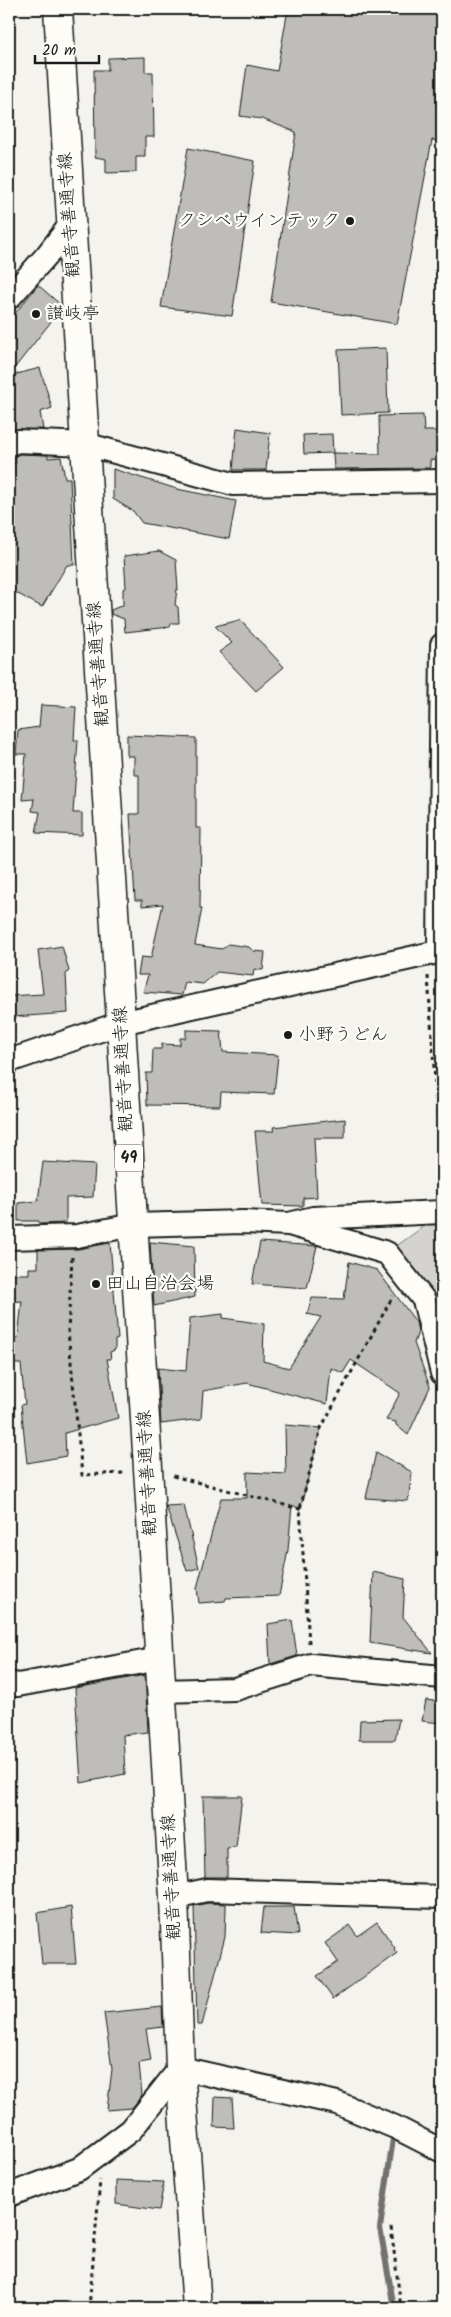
<svg xmlns="http://www.w3.org/2000/svg" width="451" height="2317" viewBox="0 0 451 2317" font-family="Kalam,'Klee One',sans-serif">
	<style>
		.green { fill: #d4d3cf; stroke: #787876 }
		.lines { fill: none; stroke-linecap: round; stroke-linejoin: round }
		.stream { stroke: #72716f; stroke-width: 6 }
		.building { fill: #bebdba; stroke: #1c1c1c }
		.minor-casing { stroke: #1c1c1c; stroke-width: 26 }
		.major-casing { stroke: #1c1c1c; stroke-width: 31 }
		.path { stroke: #1c1c1c; stroke-width: 3; stroke-dasharray: 4 4; stroke-linecap: butt }
		.minor { stroke: #fdfcf7; stroke-width: 22 }
		.major { stroke: #fdfcf7; stroke-width: 28 }
		.poi-dot { fill: #1c1c1c; stroke: #fdfcf7; stroke-width: 2 }
		.labels { text-anchor: middle; dominant-baseline: central; stroke-width: 4.5; stroke-linejoin: round; paint-order: stroke }
		.shield { fill: #fdfcf7; stroke: #605f5e; stroke-width: 1 }
		.shield-label { font-size: 16px; font-weight: bold; fill: #1c1c1c }
		.street-label { font-size: 18px; fill: #1c1c1c; stroke: #fdfcf7 }
		.poi-label { font-size: 18px; fill: #1c1c1c; stroke: #fdfcf7; text-anchor: start }
	</style>
	<rect width="100%" height="100%" fill="#f4f3ee"/>
	<filter id="ink" filterUnits="userSpaceOnUse"><feTurbulence type="fractalNoise" baseFrequency=".02" numOctaves="2"/><feDisplacementMap in="SourceGraphic" scale="10" xChannelSelector="R" yChannelSelector="G"/><feConvolveMatrix kernelMatrix="1 2 1 2 8 2 1 2 1" color-interpolation-filters="sRGB"/></filter>
	<g filter="url(#ink)">
		<path class="green" d="M442 1213V1373L424 1300 387 1253Z"/>
		<g class="lines">
			<path class="stream" d="M394 2132 380 2228 394 2308"/>
		</g>
		<g class="building">
			<path d="M288 9H442V141L432 140 397 324 271 302 296 132 262 119 240 116 247 65 277 71Z"/>
			<path d="M145 57V72H153L154 137H145V157H136V172L106 173V159L95 157 94 70H108V58Z"/>
			<path d="M188 148 255 161 232 316 161 307Z"/>
			<path d="M38 285 61 305V309L9 375V321Z"/>
			<path d="M386 348 388 413 341 415 338 350Z"/>
			<path d="M40 368 52 408 40 412 43 429 11 430 9 376Z"/>
			<path d="M423 415 424 431H438L439 459 430 460V468L334 469 333 453 380 454 379 416Z"/>
			<path d="M237 428 270 433 266 470H233Z"/>
			<path d="M332 434 333 453 304 454 303 435Z"/>
			<path d="M20 454 48 455V458L61 457 65 478H70L74 565H67L42 607 9 589V465L16 463 15 456Z"/>
			<path d="M113 469 177 489 236 501 229 539 142 523 133 511 113 499Z"/>
			<path d="M159 551 176 560 178 590 177 589 175 605 178 607 179 623H171L170 627 125 632 124 619 111 614V610L123 605V589L126 588 124 556Z"/>
			<path d="M240 620 284 667 256 691 219 652 232 643 215 626Z"/>
			<path d="M41 705 76 707 74 740H78L73 813H82V835L36 833 40 812 32 811 34 799 22 800 26 754H16L18 730 39 727Z"/>
			<path d="M127 735 196 738V828H201L200 908H202L195 945 222 949 228 944 249 947 253 951 265 952 263 970 254 969 253 976 217 972 203 984 185 982 182 995 143 992 148 975H138L141 957 151 958 163 904 142 906V900H135L130 814H139V775H134V756H127Z"/>
			<path d="M62 946 69 971 66 974 68 1013 13 1017 9 996 43 994 38 950Z"/>
			<path d="M186 1030 221 1031 223 1052 278 1055 274 1094 221 1092 220 1106 147 1105 146 1073H152L153 1049H161L162 1044 180 1045V1038H186Z"/>
			<path d="M345 1119V1138H314L317 1197 303 1198V1206L262 1205 255 1131H274L273 1127Z"/>
			<path d="M43 1162 95 1165 93 1197 66 1198V1223L39 1224V1221H18V1203L38 1201Z"/>
			<path d="M150 1242 194 1246 195 1297 154 1306Z"/>
			<path d="M260 1242 317 1246 307 1288 252 1284Z"/>
			<path d="M110 1243 118 1339 115 1340V1350L110 1352 111 1359H107L118 1418 65 1433 66 1456 27 1463 21 1405 25 1404 21 1364H9V1338H18L22 1301 9 1302V1274H29V1268H38V1250L78 1249Z"/>
			<path d="M349 1262 377 1270 416 1322 418 1332 414 1343 430 1387 408 1435 396 1425V1422L386 1420 400 1393 351 1360 343 1373 331 1368 327 1404 247 1383 203 1391 201 1419 161 1424 158 1368 186 1371 190 1318 223 1314V1318L264 1324 263 1361 289 1368 321 1317 307 1314 312 1298 344 1299Z"/>
			<path d="M285 1425 321 1428 300 1509 292 1505 288 1550 279 1596 226 1598 225 1601 199 1603 197 1588 221 1498H247V1472L286 1474Z"/>
			<path d="M376 1452 412 1472 408 1501 366 1498Z"/>
			<path d="M184 1505 199 1568 187 1571 166 1506Z"/>
			<path d="M373 1572 405 1579 403 1617 432 1653 370 1643Z"/>
			<path d="M292 1620 297 1656 270 1664 268 1624Z"/>
			<path d="M145 1675 148 1732 123 1735 125 1774 81 1783 75 1688Z"/>
			<path d="M426 1700 442 1702V1723L422 1721Z"/>
			<path d="M399 1719 395 1740H359L360 1720Z"/>
			<path d="M203 1796H242L236 1847 227 1848V1877H205Z"/>
			<path d="M208 1903 226 1904V1909L225 1937 202 2025H197L194 1906Z"/>
			<path d="M71 1907 76 1964H42L37 1913Z"/>
			<path d="M264 1907H294L298 1935 261 1933Z"/>
			<path d="M377 1922 395 1948 394 1950 397 1953 333 1999 317 1976 338 1962 325 1943 350 1925 357 1936Z"/>
			<path d="M162 2007 163 2027 146 2029 151 2061 139 2063 142 2095 132 2108 107 2110 112 2069 104 2013Z"/>
			<path d="M215 2097 232 2098 234 2128 214 2127Z"/>
			<path d="M116 2180 164 2182 159 2210 116 2204Z"/>
		</g>
		<g class="lines">
			<defs>
				<g id="minor">
					<path d="M9 298 47 255 71 224"/>
					<path d="M9 444 18 441 85 444 233 484 442 481"/>
					<path d="M439 952 442 645"/>
					<path d="M9 1061 121 1023 442 951"/>
					<path d="M289 1224 313 1218 442 1212"/>
					<path d="M9 1238 77 1236 133 1225 243 1222 289 1224 387 1253 424 1300 442 1373"/>
					<path d="M9 1683 18 1685 159 1659"/>
					<path d="M161 1691 235 1689 311 1665 442 1677"/>
					<path d="M174 1897 207 1890 442 1897"/>
					<path d="M9 2195 79 2169 131 2130 180 2068 337 2103 395 2127 442 2151"/>
				</g>
				<path id="major" d="M58 9 121 1023 174 1897 180 2068 197 2308"/>
			</defs>
			<use href="#minor" class="minor-casing"/>
			<use href="#major" class="major-casing"/>
			<g class="path">
				<path d="M428 976 442 1190"/>
				<path d="M72 1257 68 1331 82 1475 124 1473"/>
				<path d="M173 1476 300 1509"/>
				<path d="M309 1643 300 1509 321 1428 393 1296"/>
				<path d="M391 2227 401 2308"/>
				<path d="M89 2308 100 2180"/>
			</g>
			<use href="#minor" class="minor"/>
			<use href="#major" class="major"/>
		</g>
	</g>
	<g class="poi-dot">
		<circle cx="350" cy="221" r="5"/>
		<circle cx="36" cy="314" r="5"/>
		<circle cx="288" cy="1035" r="5"/>
		<circle cx="96" cy="1284" r="5"/>
	</g>
	<g class="labels">
		<rect class="shield" x="115" y="1144.5" width="28" height="27" rx="4"/>
		<g class="shield-label">
			<text x="129" y="1158">49</text>
		</g>
		<g class="street-label">
			<text transform="translate(70 215) rotate(-94)">観音寺善通寺線</text>
			<text transform="translate(99 664) rotate(-94)">観音寺善通寺線</text>
			<text transform="translate(124 1069) rotate(-93)">観音寺善通寺線</text>
			<text transform="translate(148 1473) rotate(-93)">観音寺善通寺線</text>
			<text transform="translate(172 1877) rotate(-93)">観音寺善通寺線</text>
		</g>
		<g class="poi-label">
			<text x="340" y="221" text-anchor="end">クシベウインテック</text>
			<text x="46" y="314">讃岐亭</text>
			<text x="298" y="1035">小野うどん</text>
			<text x="106" y="1284">田山自治会場</text>
		</g>
	</g>
	<rect width="451" height="2317" fill="none" stroke="#fdfcf7" stroke-width="30"/>
	<rect x="15" y="15" width="421" height="2287" fill="none" stroke="#1c1c1c" stroke-width="2" filter="url(#ink)"/>
	<path d="M35 55v8h64v-8" fill="none" stroke="#1c1c1c" stroke-width="2.5"/>
	<text x="42" y="55" font-size="15" fill="#1c1c1c" stroke="#fdfcf7" stroke-width="4" paint-order="stroke">20 m</text>
</svg>
